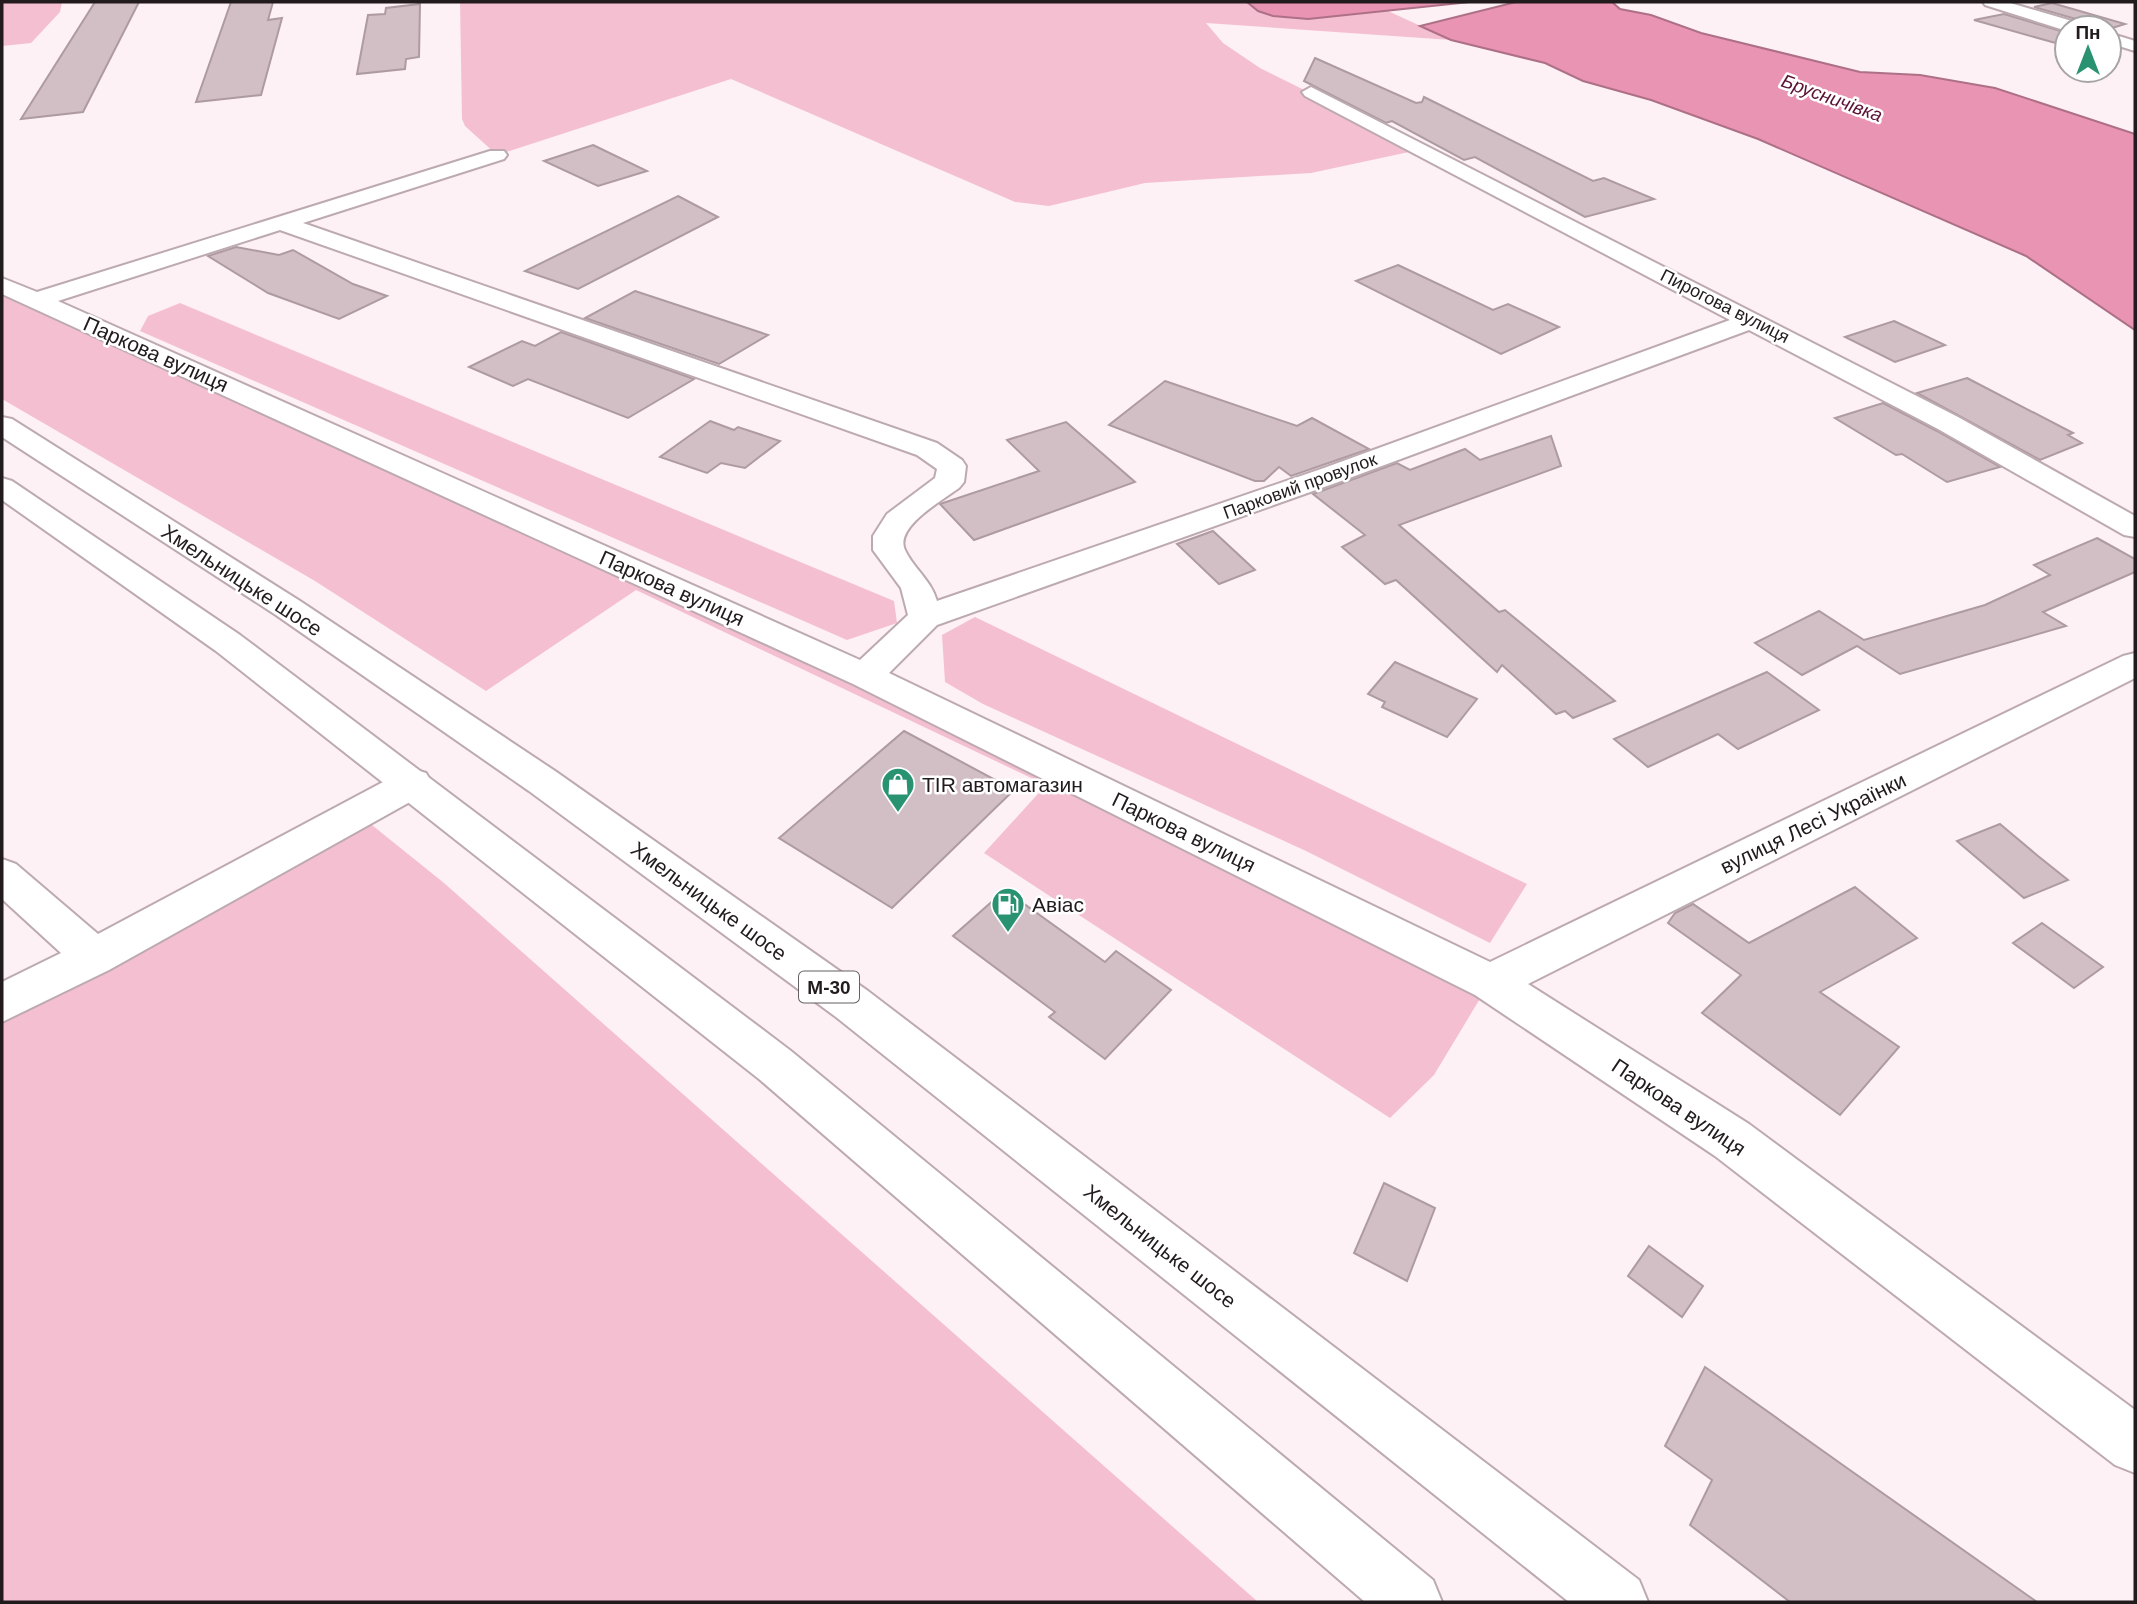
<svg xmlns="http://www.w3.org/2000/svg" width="2137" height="1604" viewBox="0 0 2137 1604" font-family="Arial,sans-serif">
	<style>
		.green { fill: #f5bfd2 }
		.water { fill: #e994b3; stroke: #ad7086; stroke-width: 2 }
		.building { fill: #d2bfc5; stroke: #ae9ba1; stroke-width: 2 }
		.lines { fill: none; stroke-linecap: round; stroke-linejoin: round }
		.street-casing { stroke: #bdaab0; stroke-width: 4 }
		.highway-casing { stroke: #bdaab0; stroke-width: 4 }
		.street { fill: #fff; fill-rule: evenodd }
		.highway { fill: #fff; fill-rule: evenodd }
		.labels { text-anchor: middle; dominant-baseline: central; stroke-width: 5; stroke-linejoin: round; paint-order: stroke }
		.far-street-label { font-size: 18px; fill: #221b1d; stroke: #fff }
		.far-water-label { font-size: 19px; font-style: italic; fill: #5b1135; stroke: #fff }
		.shield { fill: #fff; stroke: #645f61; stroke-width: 2 }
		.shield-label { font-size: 19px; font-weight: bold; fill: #221b1d }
		.street-label { font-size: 21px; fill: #221b1d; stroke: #fff }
		.poi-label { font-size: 21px; fill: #221b1d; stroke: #fff; text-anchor: start }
	</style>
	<rect width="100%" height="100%" fill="#fdf1f5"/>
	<g class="green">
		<path d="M2 2H62L60 12 31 43 2 46Z"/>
		<path d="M460 2H1247L1308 19 1388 11 1451 40 1206 23 1223 43 1260 68 1423 149 1311 173 1145 183 1049 206 1015 202 731 79 497 155 465 126 462 119Z"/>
		<path d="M2 285 37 300 1490 982 1434 1075 1390 1118 984 853 1046 785 636 590 486 691 315 581 2 399Z"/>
		<path d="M180 303 894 601 897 623 847 640 140 331 148 316Z"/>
		<path d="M975 617 1527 884 1490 943 1306 851 983 704 945 682 942 635Z"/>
		<path d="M357 813 444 883 1258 1602H2V1003L94 957Z"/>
	</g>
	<g class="water">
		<path d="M1247 2H1470L1308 19 1273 16 1258 11Z"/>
		<path d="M1516 2H1612L1620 9 1651 15 1701 33 1860 72 1920 75 1995 88 2135 134V330L2026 256 1758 139 1651 100 1583 81 1545 63 1451 40 1420 26Z"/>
	</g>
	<g class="building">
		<path d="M95 2H139L83 112 21 119Z"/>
		<path d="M231 2H273L268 20 282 18 261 95 196 102Z"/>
		<path d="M2052 3 2125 24 2109 29 2086 28 2083 21 2034 7Z"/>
		<path d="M420 4 419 57 406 59 405 69 357 74 368 15 385 14 386 8Z"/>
		<path d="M2004 14 2067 33V42L2059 44 1974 20Z"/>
		<path d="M1315 58 1416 103 1422 102 1424 97 1593 181 1604 178 1654 199 1585 217 1475 157 1464 160 1392 121 1386 123 1304 81Z"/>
		<path d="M593 145 647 171 598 186 544 161Z"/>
		<path d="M678 196 718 217 578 289 525 271Z"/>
		<path d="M236 247 279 255 293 250 353 284 387 296 339 319 268 293 208 256Z"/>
		<path d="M1398 265 1493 310 1508 304 1559 327 1501 354 1356 281Z"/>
		<path d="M635 291 735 324 768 335 719 364 585 318Z"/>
		<path d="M1894 321 1945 345 1895 362 1845 337Z"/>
		<path d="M561 332 694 379 628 418 528 379 513 386 469 367 522 341 535 346Z"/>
		<path d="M1967 378 2073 433 2068 435 2082 443 2040 460 1917 393Z"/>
		<path d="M1165 381 1297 426 1312 418 1369 449 1291 476 1279 467 1264 481H1255L1109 425Z"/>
		<path d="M1883 403 1937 431 2000 467 1947 482 1902 454 1896 455 1835 418Z"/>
		<path d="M710 421 734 430 738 427 780 441 745 468 721 463 707 473 660 457Z"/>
		<path d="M1066 422 1135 482 974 540 940 504 1039 471 1007 440Z"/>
		<path d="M1551 436 1561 466 1399 525 1499 612 1505 610 1615 701 1573 718 1565 711 1556 714 1502 665 1497 672 1396 580 1385 584 1342 547 1365 535 1313 494 1397 463 1410 470 1465 449 1480 460Z"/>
		<path d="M1213 531 1255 570 1219 584 1177 544Z"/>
		<path d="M2097 538 2135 559V572L2043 612 2066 626 1900 674 1857 646 1802 675 1755 643 1819 611 1864 640 1985 605 2050 575 2034 565Z"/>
		<path d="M1395 662 1477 699 1447 737 1382 707 1385 702 1368 694Z"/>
		<path d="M1767 672 1819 710 1738 749 1718 734 1648 767 1614 739Z"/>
		<path d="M904 731 1014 790 892 908 779 838Z"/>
		<path d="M2000 824 2038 856 2068 880 2024 898 1957 841Z"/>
		<path d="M1855 887 1917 938 1820 992 1899 1047 1840 1115 1702 1013 1741 975 1668 923 1675 913 1693 904 1749 943Z"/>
		<path d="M1005 890 1105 962 1116 951 1171 990 1105 1059 1049 1017 1055 1012 953 936Z"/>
		<path d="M2042 923 2103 967 2074 988 2013 943Z"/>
		<path d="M1384 1183 1435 1208 1407 1281 1354 1253Z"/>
		<path d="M1649 1246 1703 1286 1682 1317 1628 1276Z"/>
		<path d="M1705 1367 1847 1468 2037 1602H1790L1690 1525 1712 1480 1665 1446Z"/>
	</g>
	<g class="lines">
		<defs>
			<g id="street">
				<path d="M1983 2H2007L2082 24 2084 28H2067V31L1985 5Z"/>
				<path d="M2109 33 2135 41V51L2109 43Z"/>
				<path d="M1311 87 1958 417 2135 516V537L2124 535 1938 429 1749 330 1344 480 937 625 889 673 1490 962 2123 656 2135 653V678L1528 984 1749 1124 2135 1410V1473L2115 1465 1715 1156 1475 995 853 684 2 294V278L37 292 490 151H504L507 155 504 159 303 223 937 443 962 460 966 466 964 482 959 488C943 500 894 527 905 550 914 569 931 580 937 601L1324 468 1730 320 1305 96 1302 92ZM280 230 917 455 937 469 935 478 887 514 873 536V550L901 588 908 615 860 660 58 301Z"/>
				<path d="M413 769 426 773 432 783 426 793 109 970 2 1022V982L61 953 2 899V859L16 864 98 934 400 773Z"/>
			</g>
			<g id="highway">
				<path d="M2 417 12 419 300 601 555 771 868 991 1639 1580 1648 1602H1569L836 1017 529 791 276 615 2 437Z"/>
				<path d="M2 478 12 481 240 635 791 1051 1433 1580 1442 1602H1365L759 1079 216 651 2 500Z"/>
			</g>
		</defs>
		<use href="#street" class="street-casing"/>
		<use href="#highway" class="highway-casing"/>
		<use href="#street" class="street"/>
		<use href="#highway" class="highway"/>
	</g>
	<defs>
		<symbol id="shop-pin" viewBox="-11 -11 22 30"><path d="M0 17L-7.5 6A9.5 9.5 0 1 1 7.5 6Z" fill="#299271" stroke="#fff"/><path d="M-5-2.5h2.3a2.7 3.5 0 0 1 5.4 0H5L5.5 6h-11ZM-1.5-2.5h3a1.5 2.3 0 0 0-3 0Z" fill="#fff"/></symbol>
		<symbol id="fuel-pin" viewBox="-11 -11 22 30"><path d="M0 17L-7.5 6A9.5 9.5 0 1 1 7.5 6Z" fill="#299271" stroke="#fff"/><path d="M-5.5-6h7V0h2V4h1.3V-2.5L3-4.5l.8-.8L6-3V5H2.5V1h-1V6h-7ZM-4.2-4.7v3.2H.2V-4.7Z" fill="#fff"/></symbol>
	</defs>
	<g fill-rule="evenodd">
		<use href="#shop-pin" x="879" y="765" width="38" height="52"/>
		<use href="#fuel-pin" x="989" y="885" width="38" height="52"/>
	</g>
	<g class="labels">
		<g class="far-street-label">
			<text transform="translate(1725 306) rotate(27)">Пирогова вулиця</text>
			<text transform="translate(1300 486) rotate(-20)">Парковий провулок</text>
		</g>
		<g class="far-water-label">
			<text transform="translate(1832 98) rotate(20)">Брусничівка</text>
		</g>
		<rect class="shield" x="799" y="971.5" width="60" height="31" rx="5"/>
		<g class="shield-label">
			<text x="829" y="987">М-30</text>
		</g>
		<g class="street-label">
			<text transform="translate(156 354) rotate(24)">Паркова вулиця</text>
			<text transform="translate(242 580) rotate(33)">Хмельницьке шосе</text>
			<text transform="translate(672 588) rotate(24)">Паркова вулиця</text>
			<text transform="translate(1813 823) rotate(-26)">вулиця Лесі Українки</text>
			<text transform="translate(1184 832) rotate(26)">Паркова вулиця</text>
			<text transform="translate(709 901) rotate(36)">Хмельницьке шосе</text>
			<text transform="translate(1679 1107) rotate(34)">Паркова вулиця</text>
			<text transform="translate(1160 1246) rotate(38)">Хмельницьке шосе</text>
		</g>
		<g class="poi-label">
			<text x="922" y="784">TIR автомагазин</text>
			<text x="1032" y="904">Авіас</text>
		</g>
	</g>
	<rect width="2137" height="1604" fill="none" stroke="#221b1d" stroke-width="7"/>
	<g transform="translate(2088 49)"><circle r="33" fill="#ffffff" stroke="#a7a4a5" stroke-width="2"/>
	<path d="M0-5L12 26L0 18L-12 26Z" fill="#299271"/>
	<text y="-10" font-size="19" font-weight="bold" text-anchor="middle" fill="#221b1d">Пн</text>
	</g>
</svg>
